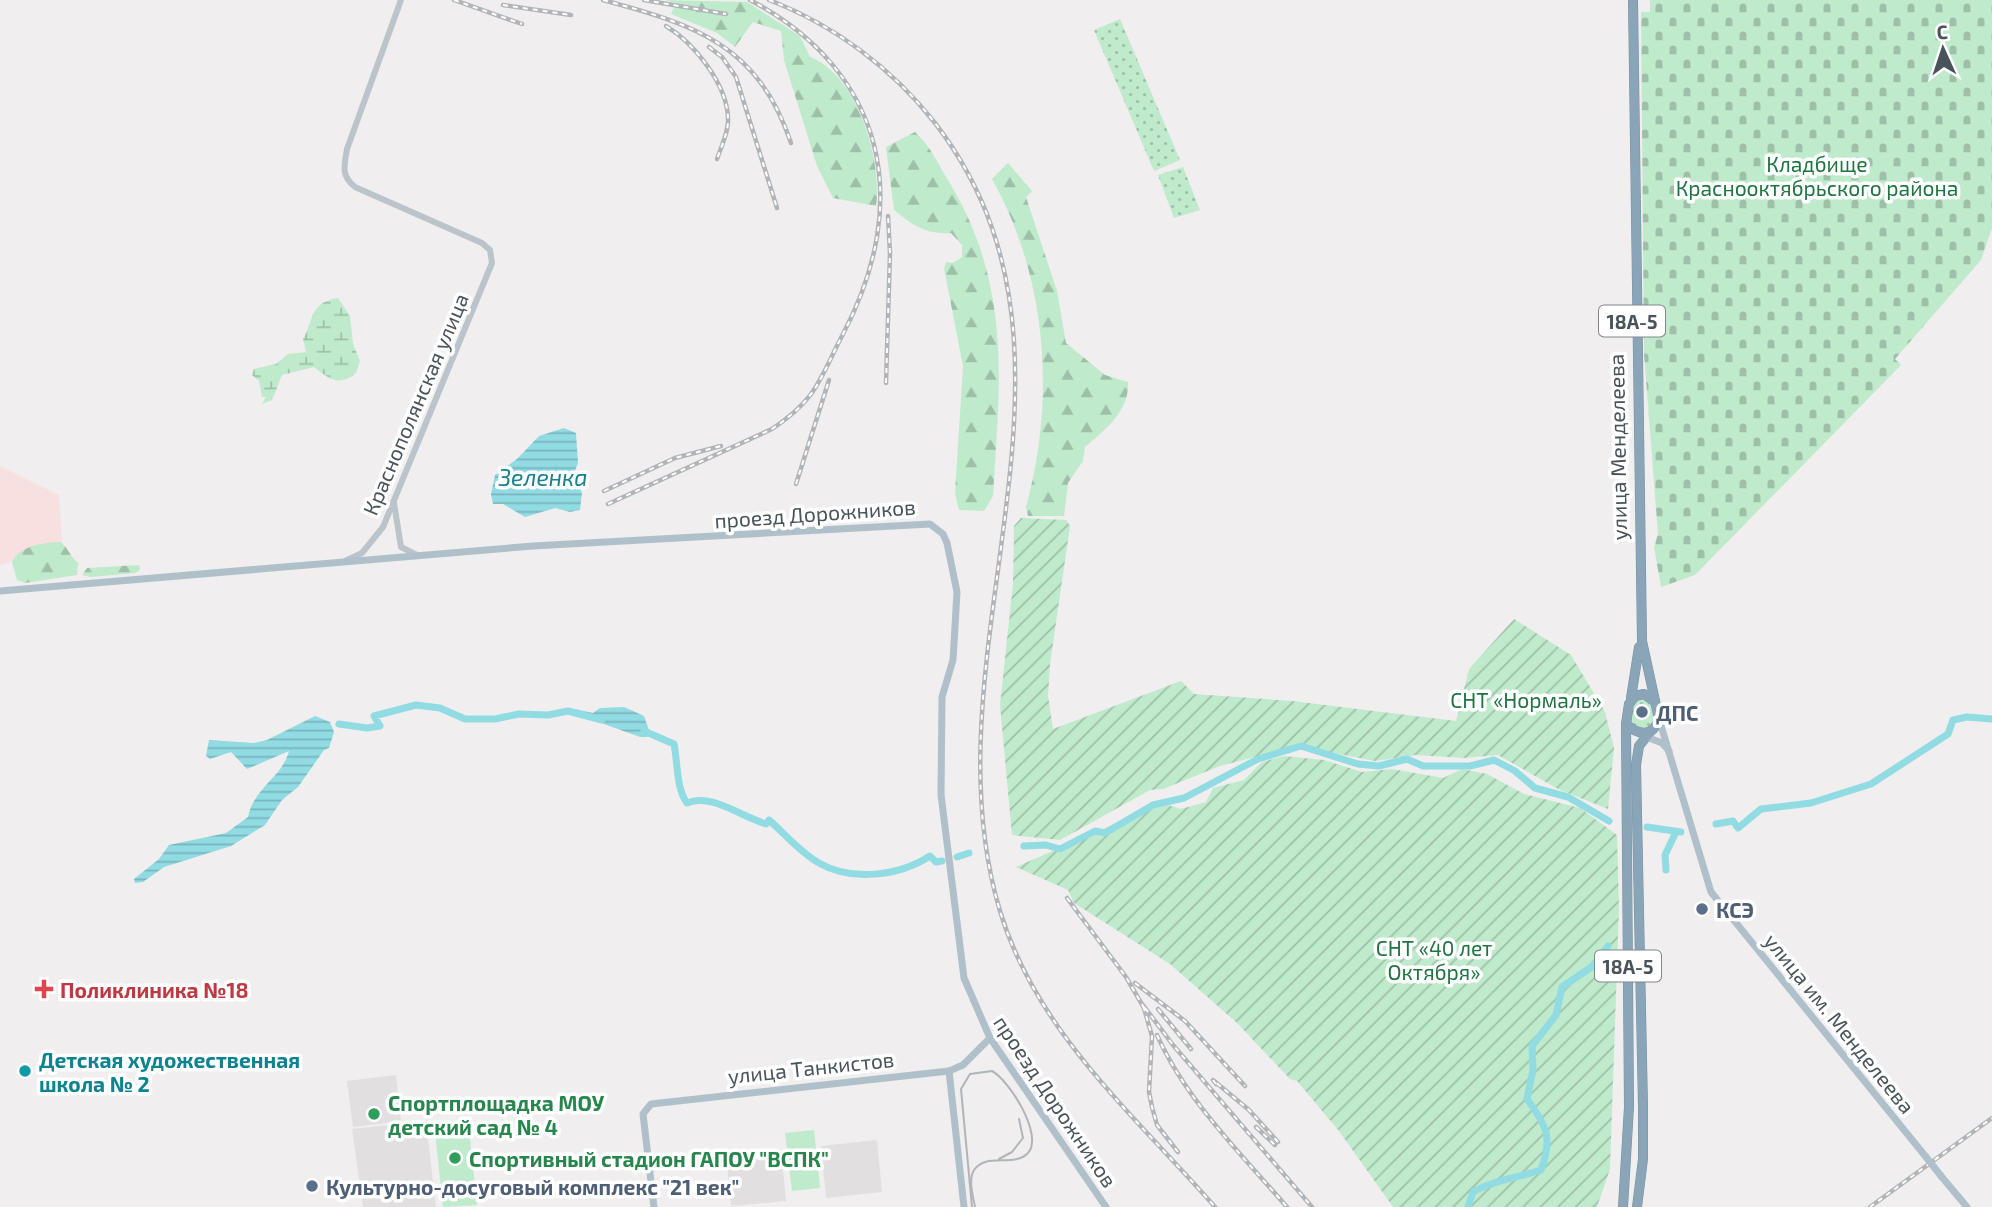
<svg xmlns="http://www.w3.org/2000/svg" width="1992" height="1207" viewBox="0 0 1992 1207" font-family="'Exo 2',sans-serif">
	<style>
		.education { fill: #e1dfe0 }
		.medical { fill: #f8e0e1 }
		.grass { fill: url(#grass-dots) }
		.forest { fill: url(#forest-firs) }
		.wetland { fill: url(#wetland-marsh) }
		.cemetery { fill: url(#cemetery-stones) }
		.garden { fill: url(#garden-furrows) }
		.pitch { fill: #c0eacc }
		.water { fill: url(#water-rules) }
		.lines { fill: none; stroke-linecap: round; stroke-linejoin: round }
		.river { stroke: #91dbe3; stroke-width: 7 }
		.highway-casing { stroke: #7591a4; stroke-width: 10 }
		.minor { stroke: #bbc4ca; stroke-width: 6 }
		.major { stroke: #b0c0ca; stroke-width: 7 }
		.highway { stroke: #8aa5b8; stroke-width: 9 }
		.tram { stroke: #b1b4b8; stroke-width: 2 }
		.rail-casing { stroke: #b1b4b8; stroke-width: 4.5 }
		.rail { stroke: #fff; stroke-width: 2; stroke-dasharray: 5; stroke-linecap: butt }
		.major-bridge { stroke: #b0c0ca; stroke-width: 7 }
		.service-dot { fill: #5c6f8a; stroke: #fff; stroke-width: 2.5 }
		.health-dot { fill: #e0444e; stroke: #fff; stroke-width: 2.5 }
		.culture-dot { fill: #0f9aa8; stroke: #fff; stroke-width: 2.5 }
		.leisure-dot { fill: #2e9e5b; stroke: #fff; stroke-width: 2.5 }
		.labels { text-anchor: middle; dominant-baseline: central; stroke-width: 7; stroke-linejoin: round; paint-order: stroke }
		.shield { fill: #fff; stroke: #7f878c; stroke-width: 2 }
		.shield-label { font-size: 19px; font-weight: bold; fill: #48535a }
		.park-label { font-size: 21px; fill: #1f7441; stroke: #fff }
		.street-label { font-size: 21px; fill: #48535a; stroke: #fff }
		.service-label { font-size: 21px; font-weight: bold; fill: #4e5e75; stroke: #fff; text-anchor: start }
		.health-label { font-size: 21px; font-weight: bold; fill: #be3a42; stroke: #fff; text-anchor: start }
		.culture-label { font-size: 21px; font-weight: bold; fill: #0d838f; stroke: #fff; text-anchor: start }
		.leisure-label { font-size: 21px; font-weight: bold; fill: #27864d; stroke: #fff; text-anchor: start }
		.water-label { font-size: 23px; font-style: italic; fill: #18818d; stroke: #fff }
	</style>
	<defs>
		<pattern id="grass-dots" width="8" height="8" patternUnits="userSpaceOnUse" patternTransform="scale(1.75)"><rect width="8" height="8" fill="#c0eacc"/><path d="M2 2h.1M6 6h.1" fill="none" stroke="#9ec0a9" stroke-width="1.8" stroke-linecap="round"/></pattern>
		<pattern id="forest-firs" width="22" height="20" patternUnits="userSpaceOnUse" patternTransform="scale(1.75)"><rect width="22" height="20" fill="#c0eacc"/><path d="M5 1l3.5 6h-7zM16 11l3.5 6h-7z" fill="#9ec0a9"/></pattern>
		<pattern id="wetland-marsh" width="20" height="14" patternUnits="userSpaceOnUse" patternTransform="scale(1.75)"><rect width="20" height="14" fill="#c0eacc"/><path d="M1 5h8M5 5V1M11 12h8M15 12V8" fill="none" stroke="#9ec0a9"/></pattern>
		<pattern id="cemetery-stones" width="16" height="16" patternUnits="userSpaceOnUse" patternTransform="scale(1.75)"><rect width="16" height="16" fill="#c0eacc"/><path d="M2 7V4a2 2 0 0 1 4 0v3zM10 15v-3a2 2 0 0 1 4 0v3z" fill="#9ec0a9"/></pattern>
		<pattern id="garden-furrows" width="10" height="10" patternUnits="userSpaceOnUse" patternTransform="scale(1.75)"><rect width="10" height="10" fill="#c0eacc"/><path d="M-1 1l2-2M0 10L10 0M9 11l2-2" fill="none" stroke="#9ec0a9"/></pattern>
		<pattern id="water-rules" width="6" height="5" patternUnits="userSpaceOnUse" patternTransform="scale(1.75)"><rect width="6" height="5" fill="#91dbe3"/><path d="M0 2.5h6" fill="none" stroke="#78b4bb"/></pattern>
	</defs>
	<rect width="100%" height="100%" fill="#f0eeee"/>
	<g class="education">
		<path d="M396 1075 401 1121 353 1127 347 1081Z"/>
		<path d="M426 1121 436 1207H363L352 1129Z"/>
		<path d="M877 1140 882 1192 826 1198 821 1146Z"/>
		<path d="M781 1149 786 1201 731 1206 726 1155Z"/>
	</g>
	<path class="medical" d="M0 466 59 495 62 547 0 565Z"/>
	<g class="grass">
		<path d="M1120 19 1180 160 1154 171 1094 30Z"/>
		<path d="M1183 167 1200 210 1174 218 1158 175Z"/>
		<path d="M1639 696C1651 702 1657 710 1655 724L1642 731 1630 722V714Z"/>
	</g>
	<g class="forest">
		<path d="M665 0 747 2 800 36 810 57C857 74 883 161 876 206L833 198 817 166 784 60 781 31 753 22 735 47 717 33 671 14 676 3Z"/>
		<path d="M915 132C930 145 938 164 948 180 1012 285 1000 380 993 496L984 511 959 510 955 493 963 366 944 268 946 262 953 263 962 257V245L951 233C927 235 912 225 894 210L886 147Z"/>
		<path d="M1008 163 1032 191 1026 197 1057 291 1066 343 1105 375 1128 382C1130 410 1105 430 1085 447L1083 461 1068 483 1064 516H1028L1026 507C1056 398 1047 277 992 179Z"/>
		<path d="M60 542C67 545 70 557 78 563L77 575 25 583 17 580 12 562C19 546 44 542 60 542Z"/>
		<path d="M139 565 140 570 135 573 91 577 82 575 87 568Z"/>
	</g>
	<path class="wetland" d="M338 298 350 316 353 344 360 361 356 373C339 387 329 379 314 367L282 375 272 400 262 404 266 397H262L259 381 252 375 254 369 276 364 288 354 306 352 303 339C314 321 308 303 338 298Z"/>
	<path class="cemetery" d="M1650 0H1992V228L1981 260 1895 359 1901 365 1695 575 1661 587 1654 547 1658 534 1644 354 1641 12H1650Z"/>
	<g class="garden">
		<path d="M1021 518 1066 520 1070 526 1050 664 1048 696 1053 729 1181 681 1194 694 1292 701 1456 721 1469 669 1514 619 1571 655 1605 712 1614 748 1608 809 1558 789 1498 755 1464 758 1416 755 1375 761 1297 746 1220 766 1163 789 1150 790 1060 840 1012 835 1000 705 1013 584 1014 526Z"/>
		<path d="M1284 756 1324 760 1362 772 1392 769 1443 778 1462 769 1487 774 1524 794 1580 808 1617 835 1619 907 1610 1169 1597 1207H1393L1339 1131 1297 1081 1290 1079 1237 1023 1170 964 1074 903 1068 890 1016 867 1162 803 1181 809 1206 802 1213 788 1244 780 1262 762Z"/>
	</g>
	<g class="pitch">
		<path d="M468 1120 477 1205 443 1207 434 1123Z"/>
		<path d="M814 1130 820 1188 792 1191 785 1133Z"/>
	</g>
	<g class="water">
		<path d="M564 428 576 433 578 463 574 473 582 493 580 510 570 512 555 508 525 517 503 504H493L491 494 495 475 517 459 539 436Z"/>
		<path d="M624 707 644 716 650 733 647 737H640L568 711 575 709 593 713 600 708Z"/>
		<path d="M315 716 330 722 334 732 329 748 324 750 298 787 282 800 265 825 231 846 164 867 143 882 135 883 134 879 159 859 169 845 226 833 248 817C254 787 282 778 289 751L247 769 231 752 210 759 206 756 209 740 254 743 267 740Z"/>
	</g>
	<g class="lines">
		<g class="river">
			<path d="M339 724 367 728 380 726 374 716 416 705 440 708 465 719H495L519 714 548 715 568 711 602 720"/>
			<path d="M644 731 674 744C678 764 676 788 687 803 711 793 740 816 766 824L769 820C785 834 801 853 819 863 852 882 899 876 930 856L936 862 942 861"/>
			<path d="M1716 824 1733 821 1738 828 1761 809 1811 803 1871 784 1948 734 1953 720 1967 717 1992 719"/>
			<path d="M1647 827 1681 832"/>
			<path d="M1024 846 1046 845 1060 849 1095 831 1105 833 1153 805 1184 798 1258 759 1301 746 1358 764 1379 766 1407 759 1423 766H1470L1494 760 1515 771 1535 788 1568 797 1609 821"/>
			<path d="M957 857 969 853"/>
			<path d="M1666 870 1665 855 1676 832"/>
			<path d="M1468 1207 1473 1192C1491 1181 1520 1177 1541 1170 1553 1138 1547 1126 1527 1099L1533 1070 1532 1046 1556 1015 1562 987 1593 966 1608 946"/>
		</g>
		<defs>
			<g id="highway">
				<path d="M1633 0 1642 641 1659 719C1653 737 1639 736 1626 724L1629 704 1635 696 1644 694 1655 702"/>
				<path d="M1631 698 1639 647"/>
				<path d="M1623 1207 1629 1107 1626 724"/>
				<path d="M1637 1207 1643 1159V1107L1636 765 1639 746 1650 732"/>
			</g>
		</defs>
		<use href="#highway" class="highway-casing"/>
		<g class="minor">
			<path d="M394 503 401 547 417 555"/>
			<path d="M345 561 362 553 383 527 492 263 490 250 482 243 355 187C341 176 344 166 347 149L401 0"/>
		</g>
		<g class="major">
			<path d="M0 591 533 546 930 524 943 534 947 543 957 592 953 660 942 697 941 795 964 978 990 1038 1106 1207"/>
			<path d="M1659 719 1711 892 1926 1157"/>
			<path d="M1644 736 1662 743 1669 751"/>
			<path d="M949 1071 964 1207"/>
			<path d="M1941 1176 1967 1207"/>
			<path d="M654 1207 643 1114 651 1104 949 1071 963 1065 990 1038"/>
		</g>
		<use href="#highway" class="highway"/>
		<g class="tram">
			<path d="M999 1159 1012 1152 1023 1138 1019 1119"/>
			<path d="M972 1207 961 1089 970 1074 992 1071C1009 1080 1044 1135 1028 1153 1014 1168 986 1152 974 1170 968 1180 973 1196 975 1207"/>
		</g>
		<defs>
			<g id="rail">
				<path d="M454 0 522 24"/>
				<path d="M603 0C696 25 758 45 791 143"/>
				<path d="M644 0 726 14"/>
				<path d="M769 0C834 25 892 68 935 123 1117 359 921 650 1000 911 1036 1031 1135 1116 1215 1207"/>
				<path d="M503 5 571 15"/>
				<path d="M666 26C694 43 727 84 728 118 729 131 721 147 717 159"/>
				<path d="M709 47 722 57 736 77 777 208"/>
				<path d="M886 383 890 253 888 216"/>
				<path d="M796 484 829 380"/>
				<path d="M604 491 675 458 721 446"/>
				<path d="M608 504 772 429C818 398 819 380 843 334 913 201 886 72 750 0"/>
				<path d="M1067 898 1126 977 1147 1013"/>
				<path d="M1135 983 1185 1021 1245 1086"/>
				<path d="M1158 1009 1191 1049"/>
				<path d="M1157 1035C1186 1100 1241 1154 1287 1207"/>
				<path d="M1216 1084 1213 1080 1249 1110 1278 1142"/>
				<path d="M1256 1127 1275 1145"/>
				<path d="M1178 1152 1157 1125 1152 1107 1149 1092 1152 1036 1143 1005 1173 1045 1312 1207"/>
				<path d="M1870 1207 1992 1118"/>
			</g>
		</defs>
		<use href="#rail" class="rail-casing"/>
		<use href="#rail" class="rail"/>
		<path class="major-bridge" d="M1926 1157 1941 1176"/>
	</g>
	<g class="service-dot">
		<circle cx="1642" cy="712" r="7"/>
		<circle cx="1702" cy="909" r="7"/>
		<circle cx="312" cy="1186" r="7"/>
	</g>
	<path class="health-dot" d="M40.5 978.5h7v7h7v7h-7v7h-7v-7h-7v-7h7z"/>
	<circle class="culture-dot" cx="25" cy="1071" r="7"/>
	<g class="leisure-dot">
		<circle cx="374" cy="1114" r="7"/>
		<circle cx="455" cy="1158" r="7"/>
	</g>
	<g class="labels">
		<g class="shield">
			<rect x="1599" y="305.5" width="66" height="31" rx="5"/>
			<rect x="1595" y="950.5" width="66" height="31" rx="5"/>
		</g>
		<g class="shield-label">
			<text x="1632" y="321">18А-5</text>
			<text x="1628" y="966">18А-5</text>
		</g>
		<g class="park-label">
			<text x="1817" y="163">Кладбище<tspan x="1817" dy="24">Краснооктябрьского района</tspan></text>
			<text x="1526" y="699">СНТ «Нормаль»</text>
			<text x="1434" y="947">СНТ «40 лет<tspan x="1434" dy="24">Октября»</tspan></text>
		</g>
		<g class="street-label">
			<text transform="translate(415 404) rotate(-67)">Краснополянская улица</text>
			<text transform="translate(1617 447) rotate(-91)">улица Менделеева</text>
			<text transform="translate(815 513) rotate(-4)">проезд Дорожников</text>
			<text transform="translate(1840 1023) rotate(51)">улица им. Менделеева</text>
			<text transform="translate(811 1067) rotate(-6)">улица Танкистов</text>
			<text transform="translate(1056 1101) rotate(56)">проезд Дорожников</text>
		</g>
		<g class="service-label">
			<text x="1656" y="712">ДПС</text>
			<text x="1716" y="909">КСЭ</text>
			<text x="326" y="1186">Культурно-досуговый комплекс "21 век"</text>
		</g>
		<g class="health-label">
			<text x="60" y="989">Поликлиника №18</text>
		</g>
		<g class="culture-label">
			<text x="39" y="1059">Детская художественная<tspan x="39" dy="24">школа № 2</tspan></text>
		</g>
		<g class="leisure-label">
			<text x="388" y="1102">Спортплощадка МОУ<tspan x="388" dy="24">детский сад № 4</tspan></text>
			<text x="469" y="1158">Спортивный стадион ГАПОУ "ВСПК"</text>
		</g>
		<g class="water-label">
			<text x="543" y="477">Зеленка</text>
		</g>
	</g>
	<g transform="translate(1943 49) rotate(357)" stroke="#ffffff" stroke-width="5" paint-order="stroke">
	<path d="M0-5L12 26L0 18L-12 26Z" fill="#48535a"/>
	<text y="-10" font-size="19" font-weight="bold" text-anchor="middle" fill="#48535a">С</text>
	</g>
</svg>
